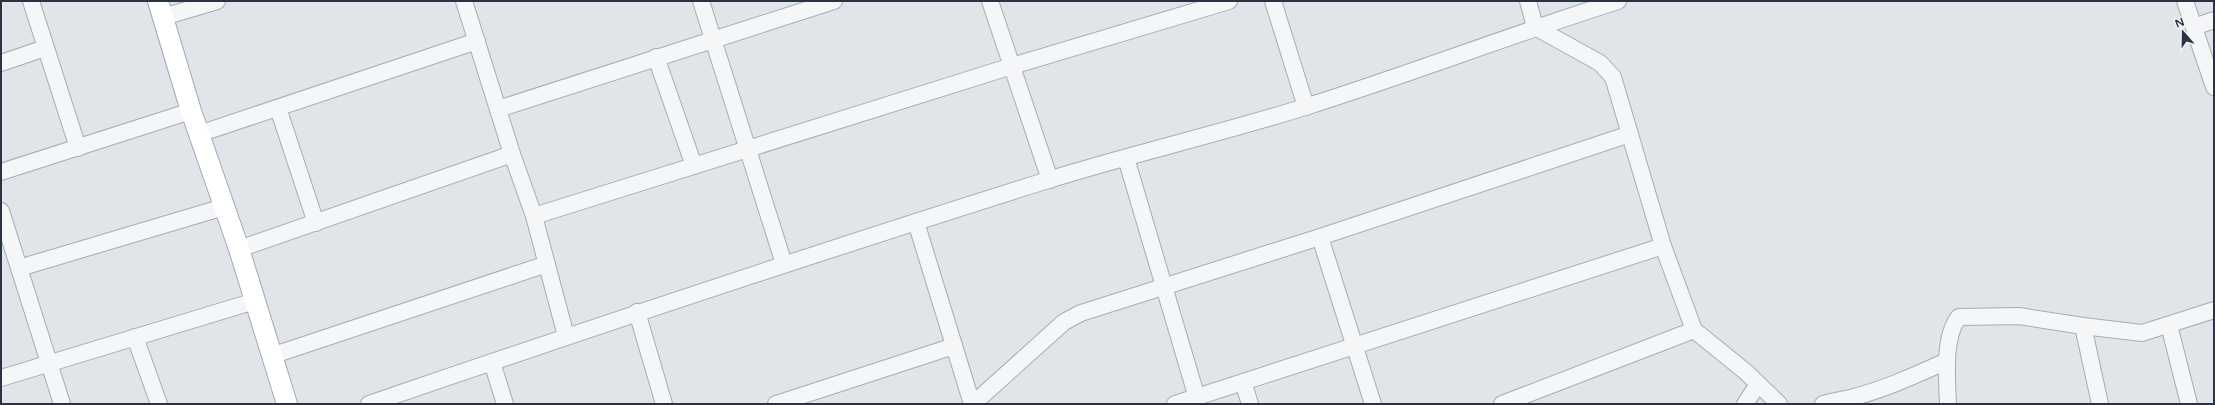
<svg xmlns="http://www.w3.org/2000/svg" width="2215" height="405" viewBox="0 0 2215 405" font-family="'Varela Round',sans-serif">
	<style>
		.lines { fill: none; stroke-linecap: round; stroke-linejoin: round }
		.minor-casing { stroke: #a6acb5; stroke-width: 18 }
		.major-casing { stroke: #a0a9b7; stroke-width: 22 }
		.minor { stroke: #f4f6f8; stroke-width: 16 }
		.major { stroke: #fff; stroke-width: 20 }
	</style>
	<rect width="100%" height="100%" fill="#e1e5ea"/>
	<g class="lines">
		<defs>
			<g id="minor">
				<path d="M31 1 78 148"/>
				<path d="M464 1 512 154 534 216 566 336"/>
				<path d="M701 1 784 264"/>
				<path d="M990 1 1050 180"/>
				<path d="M1273 1 1306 107"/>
				<path d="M1528 1 1535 27 1600 63 1613 77 1663 246 1694 330 1746 372 1779 404"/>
				<path d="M2185 1 2214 87"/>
				<path d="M163 17 217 1"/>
				<path d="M2194 27 2214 20"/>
				<path d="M656 57 694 166"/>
				<path d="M1 63 45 48"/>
				<path d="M278 108 316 223"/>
				<path d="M498 109 834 1"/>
				<path d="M199 134 477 41"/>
				<path d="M1126 158 1197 398"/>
				<path d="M1 172 191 111"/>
				<path d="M1 211 62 404"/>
				<path d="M534 216 1012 66 1229 1"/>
				<path d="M916 222 972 404"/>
				<path d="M1320 237 1373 404"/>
				<path d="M239 249 512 154"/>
				<path d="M19 268 224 207"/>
				<path d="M637 312 664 404"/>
				<path d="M2169 325 2189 404"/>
				<path d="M2083 326 2100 404"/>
				<path d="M135 337 159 404"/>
				<path d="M271 356 547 264"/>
				<path d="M492 362 505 404"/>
				<path d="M1 378 255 301"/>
				<path d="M1243 382 1250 404"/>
				<path d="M369 404C594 327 819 252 1045 181 1131 154 1219 134 1305 107 1410 74 1513 34 1618 1"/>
				<path d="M776 404 954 346"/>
				<path d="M973 404 1064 322 1081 313 1320 237 1630 134"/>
				<path d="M1175 404 1663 246"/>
				<path d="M1502 404 1694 330"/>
				<path d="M1745 404 1758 384"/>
				<path d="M1823 404C1832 401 1841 400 1850 398 1883 390 1916 375 1947 361"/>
				<path d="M1948 404C1947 379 1943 336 1959 317L2019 316 2083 326 2142 333 2214 310"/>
			</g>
			<path id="major" d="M158 1 191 111 239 249 287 404"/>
		</defs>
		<use href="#minor" class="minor-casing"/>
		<use href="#major" class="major-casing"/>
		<use href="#minor" class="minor"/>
		<use href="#major" class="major"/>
	</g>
	<rect width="2215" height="405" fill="none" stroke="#293343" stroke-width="4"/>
	<g transform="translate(2183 32) rotate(340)" stroke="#f1f4f8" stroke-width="3" paint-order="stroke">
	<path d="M0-3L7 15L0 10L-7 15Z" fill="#293343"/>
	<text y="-6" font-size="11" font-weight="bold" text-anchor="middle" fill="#293343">N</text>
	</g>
</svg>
